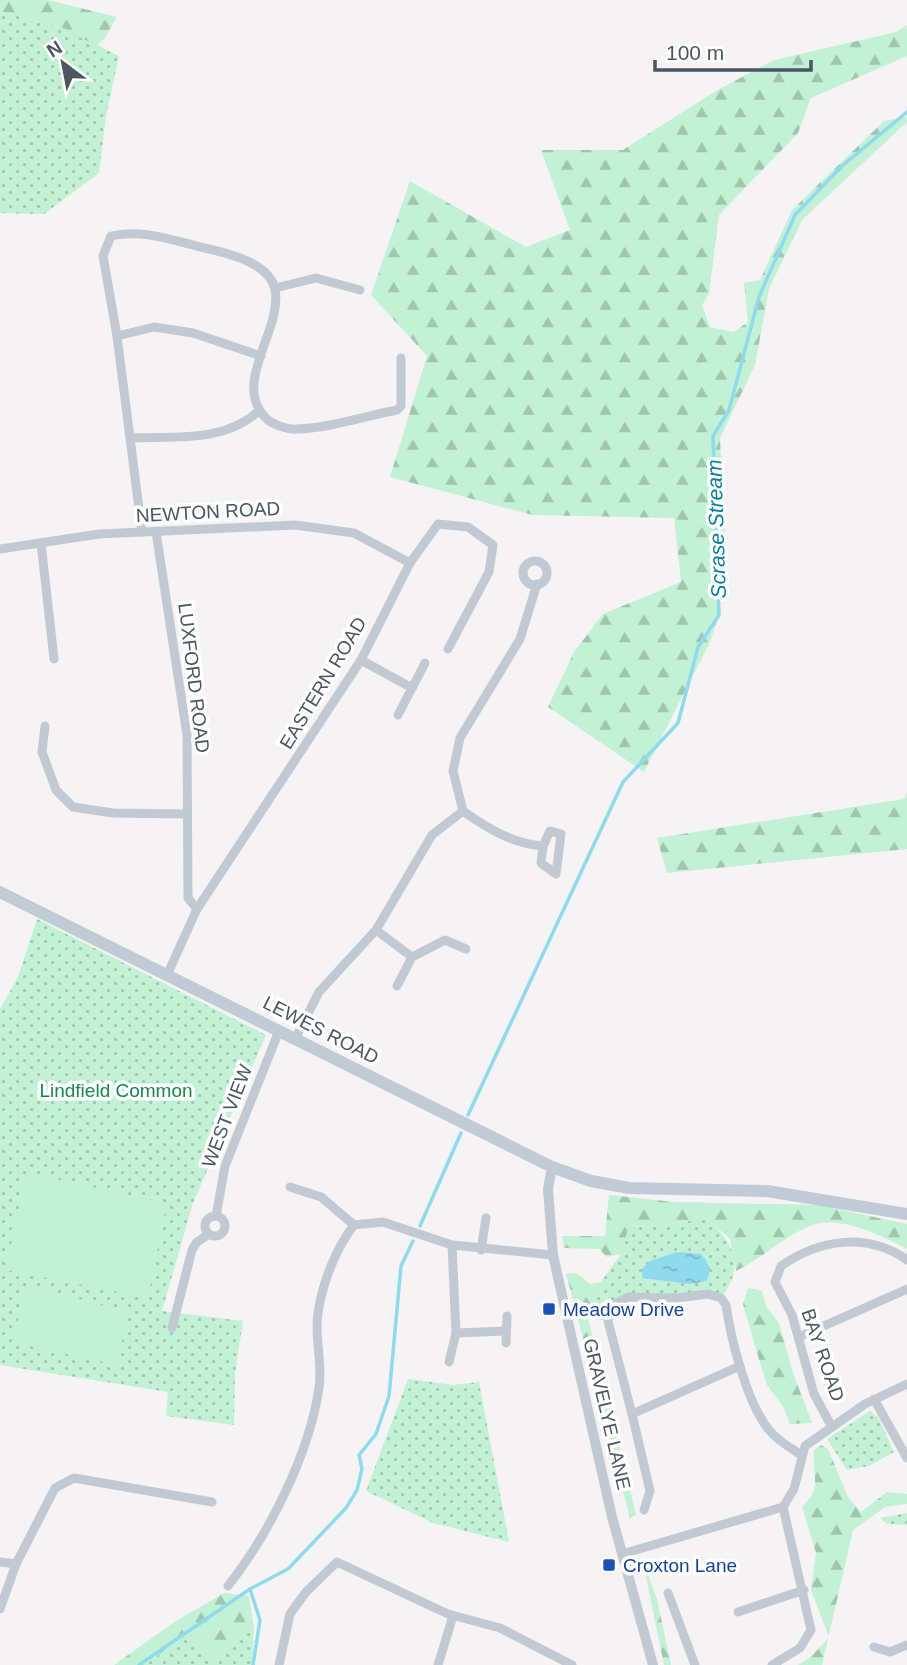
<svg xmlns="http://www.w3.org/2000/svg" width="907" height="1665" viewBox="0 0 907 1665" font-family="Helvetica,sans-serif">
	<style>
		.green { fill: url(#green-dots) }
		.forest { fill: url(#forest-firs) }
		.pitch { fill: #c3f1d5 }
		.water { fill: url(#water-ripples) }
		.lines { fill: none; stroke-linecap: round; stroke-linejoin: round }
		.stream { stroke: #90daee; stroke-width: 3.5 }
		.minor { stroke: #c1cad2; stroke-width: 9 }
		.tertiary { stroke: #c1cad2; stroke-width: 10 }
		.secondary { stroke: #c1cbd6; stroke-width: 12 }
		.transit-dot { fill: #1a4fb4; stroke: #fff; stroke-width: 2.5 }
		.labels { text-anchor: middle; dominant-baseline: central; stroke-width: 7; stroke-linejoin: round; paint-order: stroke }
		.street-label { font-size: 19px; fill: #4a5661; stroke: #fff }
		.park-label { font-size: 19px; fill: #17864f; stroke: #fff }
		.transit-label { font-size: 19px; fill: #164399; stroke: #fff; text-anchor: start }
		.water-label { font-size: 21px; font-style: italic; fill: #0c7c9b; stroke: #fff }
	</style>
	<defs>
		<pattern id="green-dots" width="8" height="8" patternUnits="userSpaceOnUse" patternTransform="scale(1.75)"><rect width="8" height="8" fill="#c3f1d5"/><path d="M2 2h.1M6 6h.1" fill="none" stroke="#a0c6b0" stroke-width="1.8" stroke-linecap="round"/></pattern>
		<pattern id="forest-firs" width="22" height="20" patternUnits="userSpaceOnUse" patternTransform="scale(1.75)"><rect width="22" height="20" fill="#c3f1d5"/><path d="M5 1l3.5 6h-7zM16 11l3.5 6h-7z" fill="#a0c6b0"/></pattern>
		<pattern id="water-ripples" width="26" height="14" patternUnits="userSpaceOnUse" patternTransform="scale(1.75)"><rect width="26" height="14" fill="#90daee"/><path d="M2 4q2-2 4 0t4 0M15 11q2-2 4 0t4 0" fill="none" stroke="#78b4c4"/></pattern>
	</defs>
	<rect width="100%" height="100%" fill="#f5f3f3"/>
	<g class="green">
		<path d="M0 11 66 29 119 56 106 116 99 173 44 214 0 213Z"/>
		<path d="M37 919 266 1035 193 1203 162 1311 243 1321 235 1374 234 1425 166 1416 168 1392 0 1365V1009L18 977Z"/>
		<path d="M706 1218C734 1243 746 1265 721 1298L628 1297 612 1306 608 1321 588 1318 600 1283 621 1254 628 1225 652 1227Z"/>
		<path d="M408 1379 453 1385 479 1382 509 1542 433 1523 366 1491Z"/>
		<path d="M870 1411 878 1417 894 1452 869 1466 847 1470 827 1439Z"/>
		<path d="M907 1513V1525L887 1524 880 1518Z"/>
		<path d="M254 1628 252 1665H145L189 1632 212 1658Z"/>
	</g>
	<g class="forest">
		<path d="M0 0H48L117 17 105 38 96 46 66 29 0 11Z"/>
		<path d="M907 25V56L811 98 798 133 719 215 709 294 702 305 710 327 734 332 748 322 744 283 760 280 792 210 884 121 907 117V122L802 220 769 289 755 365 720 438 725 538 719 615 710 642 644 772 548 707 574 652 603 614 681 582 674 518 533 515 390 477 427 356 371 295 410 181 526 247 570 230 541 150H623L714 92 774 60 896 32Z"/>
		<path d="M907 792V849L667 873 657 838 904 799Z"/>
		<path d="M609 1195 674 1202 818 1205 907 1224V1249C879 1234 835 1212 805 1228 780 1240 761 1259 736 1271L730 1239 706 1218 652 1227 629 1225 621 1254 607 1257 599 1249 564 1248 562 1236H605Z"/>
		<path d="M566 1273 578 1274 590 1284 601 1282 588 1318 636 1515 630 1518Z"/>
		<path d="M748 1288 762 1291 766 1306 779 1323 793 1373 812 1423 790 1424 784 1408 767 1385 758 1356 743 1304Z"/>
		<path d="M822 1445 828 1449 848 1497 861 1512 887 1492 907 1494V1504L885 1507 853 1530 822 1665H798L811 1657 829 1637 811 1590 816 1553 802 1507C824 1486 811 1473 814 1450Z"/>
		<path d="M643 1562 657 1599 671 1665H664Z"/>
		<path d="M224 1593 249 1596 254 1628 212 1658 189 1632 145 1665H114L176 1621Z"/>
	</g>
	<g class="pitch">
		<path d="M26 1173 167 1203 148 1298 6 1270Z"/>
		<path d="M27 1284 129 1313 116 1365 12 1342Z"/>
	</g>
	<path class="water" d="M677 1252 701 1254C709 1264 713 1270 706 1281L690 1284 642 1278V1269L650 1261Z"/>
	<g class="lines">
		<g class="stream">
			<path d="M468 1115 623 782 678 723 698 647 719 615 713 436 729 410 759 297 795 215 842 166 907 112"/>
			<path d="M420 1226 461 1133"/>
			<path d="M250 1589 260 1620 253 1665"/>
			<path d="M139 1665 250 1589 288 1569 346 1508 357 1490 362 1469 359 1455 376 1434 389 1396 401 1266 413 1241"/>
		</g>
		<g class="minor">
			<path d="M275 288 316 278 360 290"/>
			<path d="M117 336 154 327 193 333 261 356"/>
			<path d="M131 438C176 436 223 443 259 411"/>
			<path d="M142 532 117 336 103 256 111 236C143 228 177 242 209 249 230 254 269 263 275 289 283 331 229 385 268 420 274 425 289 430 297 429 330 428 365 416 397 410L401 406V358"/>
			<path d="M156 532 187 735 188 898 197 909"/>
			<path d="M41 543 54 659"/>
			<path d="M0 549 99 534 295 525 354 533 410 563"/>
			<circle cx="535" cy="573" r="12"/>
			<path d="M361 660 412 688"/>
			<path d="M398 715 425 663"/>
			<path d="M45 726 42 752 56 790 73 807 113 813 187 814"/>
			<path d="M463 811C487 828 513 844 543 846L550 831 561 834 556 874 541 863 543 846"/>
			<path d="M376 930 412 957"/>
			<path d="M168 973 197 909 361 660 410 563 438 524 468 527 493 545 489 572 448 649"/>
			<path d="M397 986 412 957 445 940 466 949"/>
			<path d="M295 1039 319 992 376 930 432 835 463 811 453 771 460 738 520 639 537 584"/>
			<path d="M290 1187 321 1197 354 1225 383 1222 452 1245 553 1255"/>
			<circle cx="215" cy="1226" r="10"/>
			<path d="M216 1216 225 1166 279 1031"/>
			<path d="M481 1250 486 1218"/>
			<path d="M172 1328 192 1250 197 1242 209 1234"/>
			<path d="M456 1333 506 1331"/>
			<path d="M799 1337 907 1289"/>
			<path d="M506 1343 507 1316"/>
			<path d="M449 1362 456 1333 452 1245"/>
			<path d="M874 1399 907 1458"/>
			<path d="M632 1414 608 1321 612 1306 628 1297 677 1298 708 1294 721 1298 726 1305C731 1340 747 1403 769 1430 778 1441 789 1447 800 1454"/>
			<path d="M832 1427 814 1394 792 1315 775 1282 781 1266C820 1239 867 1232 907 1260"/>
			<path d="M644 1510 650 1491 632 1414 740 1366"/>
			<path d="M622 1554 783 1507 794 1489 805 1446 865 1404 907 1384"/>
			<path d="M0 1562 16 1564"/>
			<path d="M228 1586C269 1534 309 1455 319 1388 323 1363 314 1338 318 1313 322 1284 336 1248 354 1225"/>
			<path d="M668 1593 695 1665"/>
			<path d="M0 1609 16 1564 55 1488 74 1478 212 1502"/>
			<path d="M738 1612 804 1590"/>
			<path d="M874 1647 890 1652 907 1645"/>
			<path d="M279 1665 290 1614 306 1592 337 1562 448 1614 500 1628 572 1665"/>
			<path d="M438 1665 453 1616"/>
			<path d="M772 1665 800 1648 811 1630 783 1507"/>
		</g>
		<path class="tertiary" d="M552 1167 548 1189 553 1255 612 1517 653 1665"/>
		<path class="secondary" d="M0 892 552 1167 591 1181 629 1188 767 1191 907 1214"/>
	</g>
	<g class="transit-dot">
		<rect x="542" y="1302" width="14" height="14" rx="3.5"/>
		<rect x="602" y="1558" width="14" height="14" rx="3.5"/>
	</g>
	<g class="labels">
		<g class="street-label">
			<text transform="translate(208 512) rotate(-3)">NEWTON ROAD</text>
			<text transform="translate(194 678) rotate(83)">LUXFORD ROAD</text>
			<text transform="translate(323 683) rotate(-59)">EASTERN ROAD</text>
			<text transform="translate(321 1030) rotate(27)">LEWES ROAD</text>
			<text transform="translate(227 1116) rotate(-69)">WEST VIEW</text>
			<text transform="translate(823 1355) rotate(71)">BAY ROAD</text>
			<text transform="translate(607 1414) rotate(77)">GRAVELYE LANE</text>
		</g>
		<g class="park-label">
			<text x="116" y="1090">Lindfield Common</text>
		</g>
		<g class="transit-label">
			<text x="563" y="1309">Meadow Drive</text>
			<text x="623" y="1565">Croxton Lane</text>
		</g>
		<g class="water-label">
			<text transform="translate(716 529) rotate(-92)">Scrase Stream</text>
		</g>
	</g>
	<g transform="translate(63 63) rotate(328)" stroke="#ffffff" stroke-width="5" paint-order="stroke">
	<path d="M0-5L12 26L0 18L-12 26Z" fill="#4a5661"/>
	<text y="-10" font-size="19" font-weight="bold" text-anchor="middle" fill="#4a5661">N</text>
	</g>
	<path d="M655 60v10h156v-10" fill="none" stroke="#4a5661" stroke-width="3.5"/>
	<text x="666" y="60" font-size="21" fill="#4a5661" stroke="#ffffff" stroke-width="5" paint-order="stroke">100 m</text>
</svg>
